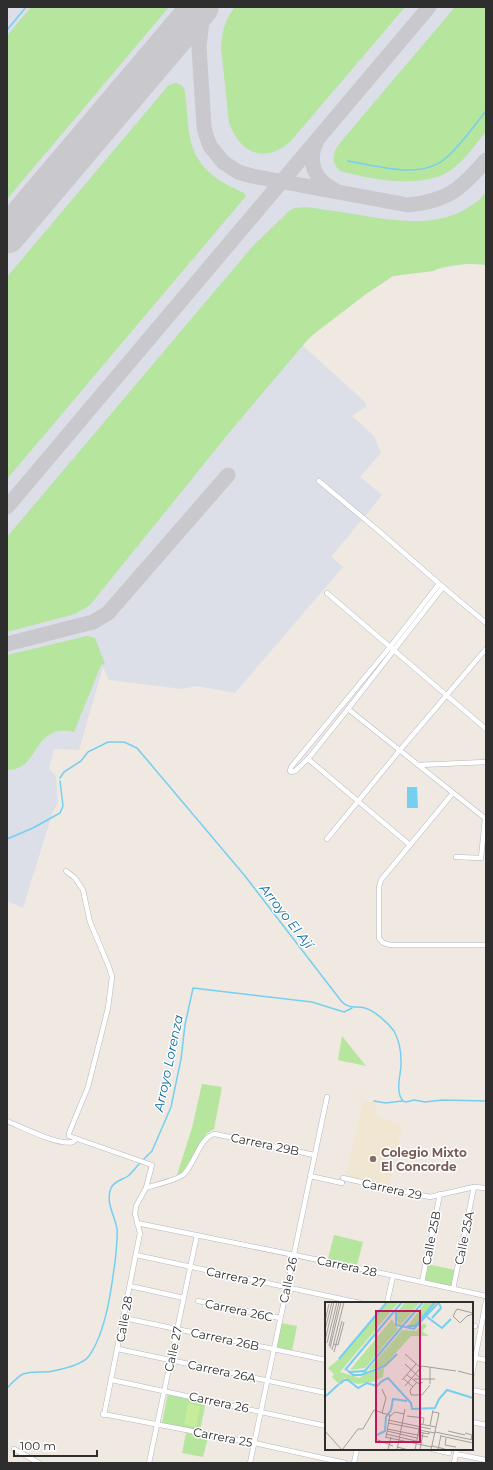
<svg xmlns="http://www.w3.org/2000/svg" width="493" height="1470" viewBox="0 0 493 1470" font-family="Montserrat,sans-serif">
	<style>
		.education { fill: #f0e6d1 }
		.airport { fill: #dcdee8 }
		.green { fill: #b6e59e }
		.pitch { fill: #c9ec9a }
		.water { fill: #75cff0 }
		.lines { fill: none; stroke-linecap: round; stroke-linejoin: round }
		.stream { stroke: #75cff0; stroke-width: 1.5 }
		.taxiway { stroke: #c9c8cc; stroke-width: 15 }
		.runway { stroke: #c9c8cc; stroke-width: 37 }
		.minor-casing { stroke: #b4b7c1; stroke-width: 5.5 }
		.minor { stroke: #fff; stroke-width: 4.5 }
		.education-dot { fill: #8d6e63; stroke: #fff; stroke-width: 1.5 }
		.labels { text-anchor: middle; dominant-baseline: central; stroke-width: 3; stroke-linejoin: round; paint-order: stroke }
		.street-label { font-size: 12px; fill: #2e2e2e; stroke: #fff }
		.education-label { font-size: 12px; font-weight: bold; fill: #785e54; stroke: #fff; text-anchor: start }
		.water-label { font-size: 13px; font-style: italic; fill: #0d6fa3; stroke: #fff }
		.inset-river { fill: none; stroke: #75cff0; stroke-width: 2 }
		.inset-road { fill: none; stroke: #a29e99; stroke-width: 1 }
		.view { fill: #c2185b; fill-opacity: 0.15; stroke: #c2185b; stroke-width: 2 }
		.inset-edge { fill: none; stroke: #2e2e2e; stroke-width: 2 }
	</style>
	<rect width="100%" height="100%" fill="#efe9e1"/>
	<path class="education" d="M363 1101 376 1103 375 1115 402 1126 389 1186 346 1177Z"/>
	<path class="airport" d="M7 7H486V265L466 264 438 269 433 271 393 276 366 294 321 328 302 345 364 401 367 406 352 416 374 436 381 453 360 477 382 495 331 557 343 567 235 693 197 686 182 689 109 680 103 667 79 750 54 749 49 769 56 776 58 803 53 811 23 908 7 901Z"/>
	<g class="green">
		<path d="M31 7H169L7 199V36Z"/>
		<path d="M235 7H405L290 142C264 164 240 153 229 123L221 47C222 32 225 19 235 7Z"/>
		<path d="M455 7H486V132C476 143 467 157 456 166 428 191 374 180 340 171 331 162 332 154 339 144Z"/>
		<path d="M176 83 181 85 184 88C187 103 187 117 189 132 194 167 215 180 244 193L246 196 7 479V277L168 86 172 84Z"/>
		<path d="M486 192V265C471 263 447 264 433 271L393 276 366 294 310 337 233 428 90 605 75 614 7 632V537L252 247 290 210C301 205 314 208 326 210 374 215 432 236 475 203 479 201 483 196 486 192Z"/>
		<path d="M87 636 95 638 105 664 101 665 74 732C68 731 61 730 55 732 32 740 35 770 7 770V655Z"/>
		<path d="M342 1036 366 1066 338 1060Z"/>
		<path d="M202 1084 222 1087 214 1129 207 1133 185 1168 182 1173 177 1175 192 1128Z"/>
		<path d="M334 1235 363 1242 357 1265 328 1259Z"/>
		<path d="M427 1264 455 1270 452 1287 424 1281Z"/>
		<path d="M281 1323 297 1326 292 1351 276 1348Z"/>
		<path d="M168 1393 206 1401 200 1431 162 1423Z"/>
		<path d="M186 1433 208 1437 203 1457 182 1453Z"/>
	</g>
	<path class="pitch" d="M188 1404 200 1406 196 1427 184 1424Z"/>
	<path class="water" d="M407 787H417L418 808H407Z"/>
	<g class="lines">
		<g class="stream">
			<path d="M7 30 26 7"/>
			<path d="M348 161C378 166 421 180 446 158 461 145 473 127 486 111"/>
			<path d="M60 778 64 772 81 761 88 752 108 742H124L137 748 245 876 342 1002C349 1009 356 1006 365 1008 375 1011 388 1023 394 1031 399 1040 401 1051 401 1061 402 1073 394 1090 403 1101L406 1102 414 1100 425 1102 442 1100 486 1101"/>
			<path d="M7 839 33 828 60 813 63 806 60 781"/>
			<path d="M374 1101 386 1103 402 1101"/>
			<path d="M143 1160 152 1151 171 1107 181 1059 185 1025 193 988 312 1002 344 1012 352 1008"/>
			<path d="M7 1388C12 1383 17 1377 23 1374 33 1371 44 1373 53 1371 63 1369 83 1364 89 1356 107 1330 112 1285 116 1254 116 1246 118 1238 117 1229 115 1216 105 1202 111 1188 114 1181 122 1180 128 1176 133 1172 136 1167 140 1163"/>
		</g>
		<g class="taxiway">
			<path d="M207 7 202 20 199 47 204 127 206 135 210 146 223 162 238 172 252 176 408 205C448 201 461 189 486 160"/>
			<path d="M316 143C307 162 315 180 333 189"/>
			<path d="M7 507 429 7"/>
			<path d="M7 644 93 622 108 613 228 475"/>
		</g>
		<path class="runway" d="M7 235 200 7"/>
		<defs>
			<g id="minor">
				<path d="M319 481 380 532 443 587 486 623"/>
				<path d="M439 584 390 647 291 767 290 771 291 772 295 771 308 759 348 709 443 587"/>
				<path d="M327 593 486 729"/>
				<path d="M348 709 486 819"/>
				<path d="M308 759 410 845"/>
				<path d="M418 765 486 762"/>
				<path d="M453 793 381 880 379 887V938C382 943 385 944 391 945H486"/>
				<path d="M327 839 400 750 486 649"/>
				<path d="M456 857 481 858 485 819"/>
				<path d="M66 871 75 878 83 890 90 922 109 967 112 977 108 1008 88 1087 69 1133V1136L152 1165 146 1188 136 1206 135 1214 140 1233 104 1415"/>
				<path d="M7 1121C22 1127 58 1146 73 1142L76 1139"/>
				<path d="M310 1176 342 1183"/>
				<path d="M343 1178 430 1197 474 1187 486 1188"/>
				<path d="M146 1188C154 1185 178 1180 184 1174 194 1165 201 1135 215 1134L314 1155"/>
				<path d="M137 1223 358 1268 486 1296"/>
				<path d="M136 1255 360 1303"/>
				<path d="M422 1282 440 1194"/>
				<path d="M130 1286 184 1298"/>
				<path d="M453 1289 474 1187"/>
				<path d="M198 1301 280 1318"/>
				<path d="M387 1303 393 1276"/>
				<path d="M124 1318 326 1360"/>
				<path d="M472 1326H475"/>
				<path d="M118 1349 326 1393"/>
				<path d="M476 1358 486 1360"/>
				<path d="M472 1375 486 1301"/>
				<path d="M112 1380 326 1426"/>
				<path d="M472 1390 486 1393"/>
				<path d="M103 1414 254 1443 345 1463"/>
				<path d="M472 1422 486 1425"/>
				<path d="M14 1449 39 1463"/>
				<path d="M432 1449 449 1453"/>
				<path d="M456 1454 486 1460"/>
				<path d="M149 1463 197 1235"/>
				<path d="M250 1463 327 1097"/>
				<path d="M354 1463 357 1449"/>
				<path d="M454 1463 457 1449"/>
			</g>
		</defs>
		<use href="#minor" class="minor-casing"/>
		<use href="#minor" class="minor"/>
	</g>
	<circle class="education-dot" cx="373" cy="1159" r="4"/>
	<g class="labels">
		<g class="street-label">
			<text transform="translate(265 1144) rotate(12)">Carrera 29B</text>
			<text transform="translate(392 1189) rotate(12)">Carrera 29</text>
			<text transform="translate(431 1238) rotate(-79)">Calle 25B</text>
			<text transform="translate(464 1238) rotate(-78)">Calle 25A</text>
			<text transform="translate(347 1266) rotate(12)">Carrera 28</text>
			<text transform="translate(236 1277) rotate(12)">Carrera 27</text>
			<text transform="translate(288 1280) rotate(-78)">Calle 26</text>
			<text transform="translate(239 1310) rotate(12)">Carrera 26C</text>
			<text transform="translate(124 1319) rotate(-80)">Calle 28</text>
			<text transform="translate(225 1339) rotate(12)">Carrera 26B</text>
			<text transform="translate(173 1349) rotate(-78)">Calle 27</text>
			<text transform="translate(222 1371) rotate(12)">Carrera 26A</text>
			<text transform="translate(219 1402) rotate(12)">Carrera 26</text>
			<text transform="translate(223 1437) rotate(11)">Carrera 25</text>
		</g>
		<g class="education-label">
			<text x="381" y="1152">Colegio Mixto<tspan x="381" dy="14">El Concorde</tspan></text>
		</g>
		<g class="water-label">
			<text transform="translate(287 916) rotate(52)">Arroyo El Ají</text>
			<text transform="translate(168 1063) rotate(-78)">Arroyo Lorenza</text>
		</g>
	</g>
	<g transform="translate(325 1302)">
		<rect width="148" height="148" fill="#efe9e1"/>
		<path d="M62 0H74L15 70 35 76 41 70 59 66 58 75 47 80 32 82 19 76 14 82 7 75 9 72 3 66 14 57ZM80 0H95L77 22 73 23 71 12ZM100 0H112L92 24 82 25ZM67 17 73 27 40 66 25 68ZM99 21 102 24 97 29 104 34H86L59 64 43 68 77 28 91 29Z" fill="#b6e59e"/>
		<path class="inset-river" d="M71 8V23L89 27 114 0M102 15 117 26 126 17M107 16 116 6 114 1M96 17 110 0M82 24H90L96 18M14 57 62 0M20 68 77 0M22 68 28 73H36L60 64 72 52M25 70 39 69M39 70 98 0M57 79 63 76 86 101 87 107 110 106 114 97 122 88 148 96M15 82 19 78H23L33 86 42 81 52 84 57 79M1 94 14 82M52 133 60 129 61 115 66 108 68 97 82 99"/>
		<path class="inset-road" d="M0 19 4 2M135 21 128 14 132 7 148 11M135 21 142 14 148 12M0 28 7 0M0 39 9 0M2 41 12 0M9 42 13 43 19 20M4 44 14 0M5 46 16 0M7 48 19 0M9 50 17 19M80 52 96 66M80 62 96 77M105 65V82M133 69 148 73M82 73 94 82 98 80M79 77 88 85M89 77H110M77 78 91 62M92 80 85 88 86 93H97L105 83M80 84 97 64 131 69M57 87 61 96 57 111 65 113 61 135M82 114 99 116 98 122M64 115 70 110 79 112M63 118 106 127M63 121 94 127M105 124 108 108M62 127 103 135M94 128 110 131M0 129 17 148M62 129 92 136M123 129 140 133M94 130 104 132V130M110 130 148 138M140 131 147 133 146 138M61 132 91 139M116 134 148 141M60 135 107 145M121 136 120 143 131 145M53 138 68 144M107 144 120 147M72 145 84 148M17 148 33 127H38L49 108 58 111M63 148 66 135M72 148 80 107M90 148 95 122 111 125M95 148 98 131M106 148 114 111 108 110M113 148 116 133"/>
		<path class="view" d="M51 9H95V140H51Z"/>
		<rect width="148" height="148" class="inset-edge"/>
	</g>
	<rect width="493" height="1470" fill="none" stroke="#2e2e2e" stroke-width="16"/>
	<path d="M14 1450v6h83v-6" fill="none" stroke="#2e2e2e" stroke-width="2"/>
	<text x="20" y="1450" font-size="12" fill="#2e2e2e" stroke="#ffffff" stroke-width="3" paint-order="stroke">100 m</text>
</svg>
